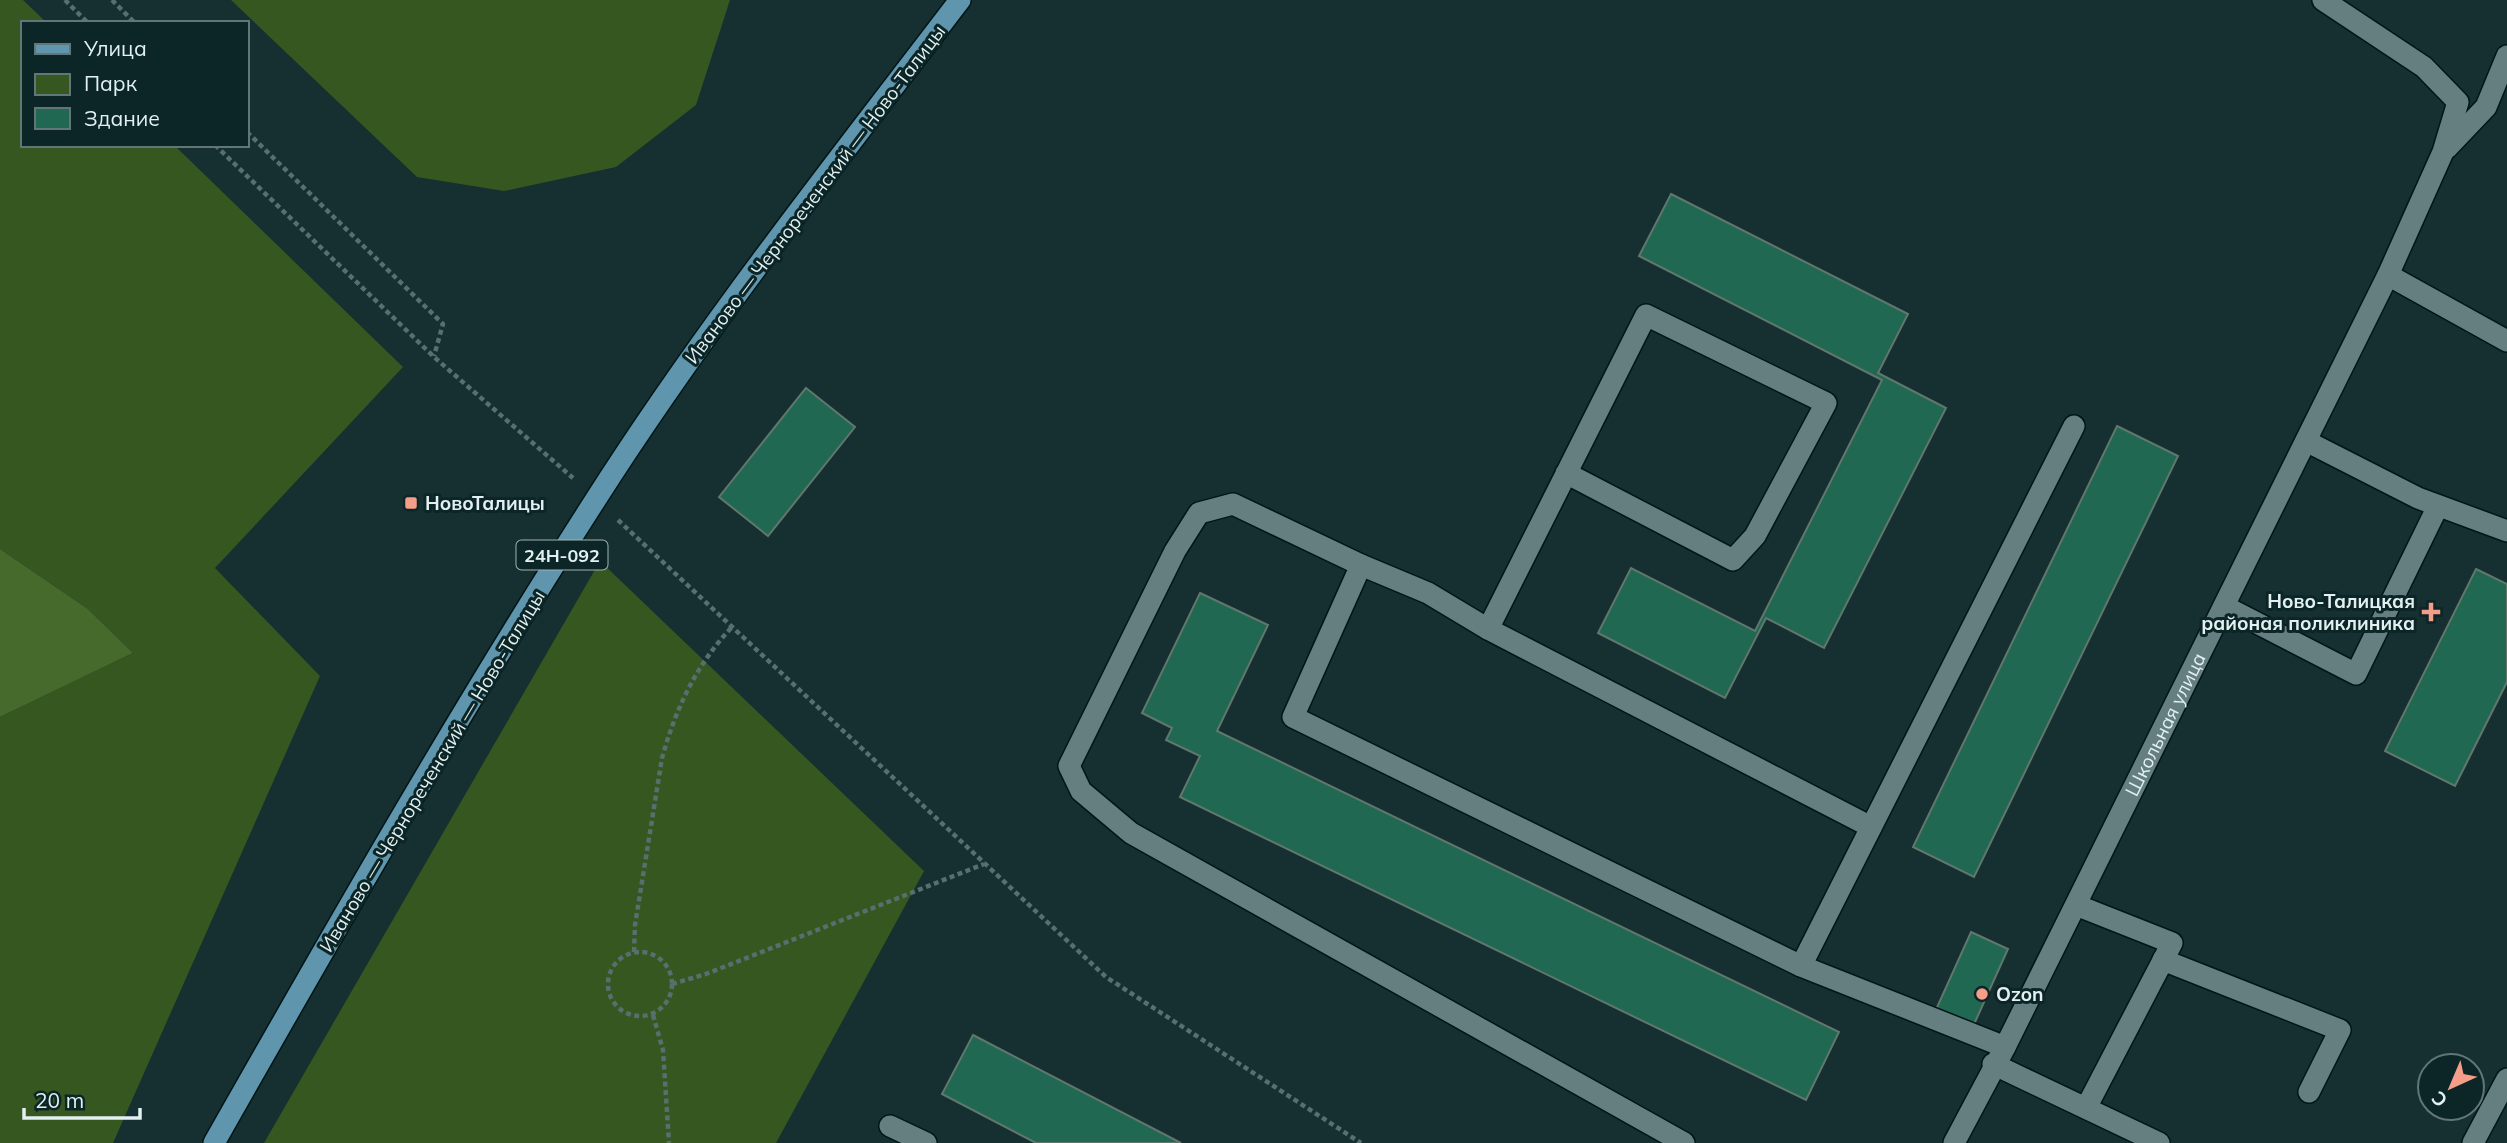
<svg xmlns="http://www.w3.org/2000/svg" width="2507" height="1143" viewBox="0 0 2507 1143" font-family="Mulish,sans-serif">
	<style>
		.green { fill: #365720 }
		.forest { fill: #456a2c }
		.building { fill: #216852; stroke: #61776e; stroke-width: 2 }
		.lines { fill: none; stroke-linecap: round; stroke-linejoin: round }
		.minor-casing { stroke: #011618; stroke-width: 24 }
		.major-casing { stroke: #011618; stroke-width: 24 }
		.path { stroke: #586e6f; stroke-width: 4.5; stroke-dasharray: 5 3.5; stroke-linecap: butt }
		.minor { stroke: #657f81; stroke-width: 21 }
		.major { stroke: #6095ae; stroke-width: 21 }
		.poi-dot { fill: #f49e8a; stroke: #0c2526; stroke-width: 2.5 }
		.labels { text-anchor: middle; dominant-baseline: central; stroke-width: 6; stroke-linejoin: round; paint-order: stroke }
		.shield { fill: #0c2526; stroke: #a2b3b4; stroke-width: 2 }
		.shield-label { font-size: 18px; font-weight: bold; fill: #e2f0f1 }
		.street-label { font-size: 19px; fill: #e2f0f1; stroke: #0c2526 }
		.poi-label { font-size: 19px; font-weight: bold; fill: #e2f0f1; stroke: #0c2526; text-anchor: start }
	</style>
	<rect width="100%" height="100%" fill="#162f30"/>
	<g class="green">
		<path d="M0 0H23L47 23H23V145H174L403 367 215 568 320 676 113 1143H0V717L133 653 88 609 0 549Z"/>
		<path d="M231 0H730L696 105 616 167 504 191 417 177Z"/>
		<path d="M600 561 924 871 776 1143H264Z"/>
	</g>
	<path class="forest" d="M0 549 88 609 133 653 0 717Z"/>
	<g class="building">
		<path d="M1671 194 1908 314 1878 373 1946 408 1824 648 1766 618 1725 698 1598 633 1631 568 1755 631 1882 380 1639 256Z"/>
		<path d="M806 388 855 427 768 536 719 497Z"/>
		<path d="M2117 426 2178 456 1974 877 1913 847Z"/>
		<path d="M2476 569 2507 584V682L2455 786 2385 751Z"/>
		<path d="M1200 593 1268 625 1217 731 1839 1032 1806 1100 1180 797 1200 756 1166 740 1172 728 1142 713Z"/>
		<path d="M1971 932 2008 949 1971 1031 1934 1014Z"/>
		<path d="M973 1035 1181 1143H1036L942 1094Z"/>
	</g>
	<g class="lines">
		<defs>
			<g id="minor">
				<path d="M2447 148 2486 107 2507 56"/>
				<path d="M2388 275 2507 341"/>
				<path d="M2306 441 2418 498 2507 531"/>
				<path d="M1566 473 1733 560 1755 536 1826 403 1646 315 1488 629 1871 827"/>
				<path d="M1361 565 1428 593 1488 629"/>
				<path d="M2224 606 2356 674 2438 506"/>
				<path d="M2076 905 2172 943 2086 1108"/>
				<path d="M2163 960 2340 1030 2309 1092"/>
				<path d="M1801 966 2074 426"/>
				<path d="M1993 1064 2159 1143"/>
				<path d="M890 1126 926 1143"/>
				<path d="M1684 1143 1131 833 1081 791 1069 766 1175 551 1199 513 1233 504 1361 565 1293 717 1801 966 2005 1047"/>
				<path id="s1" d="M1954 1143 2005 1047 2388 275 2443 152 2458 102 2424 67 2323 0"/>
				<path d="M2473 1143 2507 1079"/>
			</g>
			<path id="major" d="M214 1143C337 926 461 709 596 499 707 325 835 164 960 0"/>
		</defs>
		<use href="#minor" class="minor-casing"/>
		<use href="#major" class="major-casing"/>
		<g class="path">
			<path d="M65 0 88 23"/>
			<path d="M112 0 135 23"/>
			<path d="M247 132 443 324 434 356"/>
			<path d="M215 145 434 357 573 478"/>
			<path d="M618 520 1106 977 1361 1143"/>
			<path d="M634 952 635 925 662 758C676 708 696 665 732 627"/>
			<circle cx="640" cy="984" r="32"/>
			<path d="M672 984 706 974 984 864"/>
			<path d="M653 1015 663 1050 669 1143"/>
		</g>
		<use href="#minor" class="minor"/>
		<use href="#major" class="major"/>
	</g>
	<g class="poi-dot">
		<rect x="404" y="496" width="14" height="14" rx="3.5"/>
		<path d="M2427.5 601.5h7v7h7v7h-7v7h-7v-7h-7v-7h7z"/>
		<circle cx="1982" cy="994" r="7"/>
	</g>
	<g class="labels">
		<rect class="shield" x="516.5" y="540.5" width="91" height="29" rx="5"/>
		<g class="shield-label">
			<text x="562" y="555">24Н-092</text>
		</g>
		<g class="street-label">
			<text transform="translate(815 194) rotate(-53)">Иваново — Чернореченский — Ново-Талицы</text>
			<text stroke="none"><textPath href="#s1" startOffset="469">Школьная улица</textPath></text>
			<text transform="translate(432 771) rotate(-59)">Иваново — Чернореченский — Ново-Талицы</text>
		</g>
		<g class="poi-label">
			<text x="425" y="503">НовоТалицы</text>
			<text x="2415" y="601" text-anchor="end">Ново-Талицкая<tspan x="2415" dy="22">районая поликлиника</tspan></text>
			<text x="1996" y="994">Ozon</text>
		</g>
	</g>
	<rect x="21" y="21" width="228" height="126" fill="#0c2526" stroke="#627677" stroke-width="2"/>
	<rect x="35" y="44" width="35" height="10" fill="#6095ae" stroke="#627677" stroke-width="2"/>
	<text x="84" y="56" font-size="21" fill="#e2f0f1">Улица</text>
	<rect x="35" y="74" width="35" height="21" fill="#365720" stroke="#627677" stroke-width="2"/>
	<text x="84" y="91" font-size="21" fill="#e2f0f1">Парк</text>
	<rect x="35" y="108" width="35" height="21" fill="#216852" stroke="#627677" stroke-width="2"/>
	<text x="84" y="126" font-size="21" fill="#e2f0f1">Здание</text>
	<g transform="translate(2451 1087) rotate(224)"><circle r="33" fill="#0c2526" stroke="#627677" stroke-width="2"/>
	<path d="M0-5L12 26L0 18L-12 26Z" fill="#f49e8a"/>
	<text y="-10" font-size="19" font-weight="bold" text-anchor="middle" fill="#e2f0f1">С</text>
	</g>
	<path d="M24 1108v10h116v-10" fill="none" stroke="#e2f0f1" stroke-width="3.5"/>
	<text x="35" y="1108" font-size="21" fill="#e2f0f1" stroke="#0c2526" stroke-width="5" paint-order="stroke">20 m</text>
</svg>
